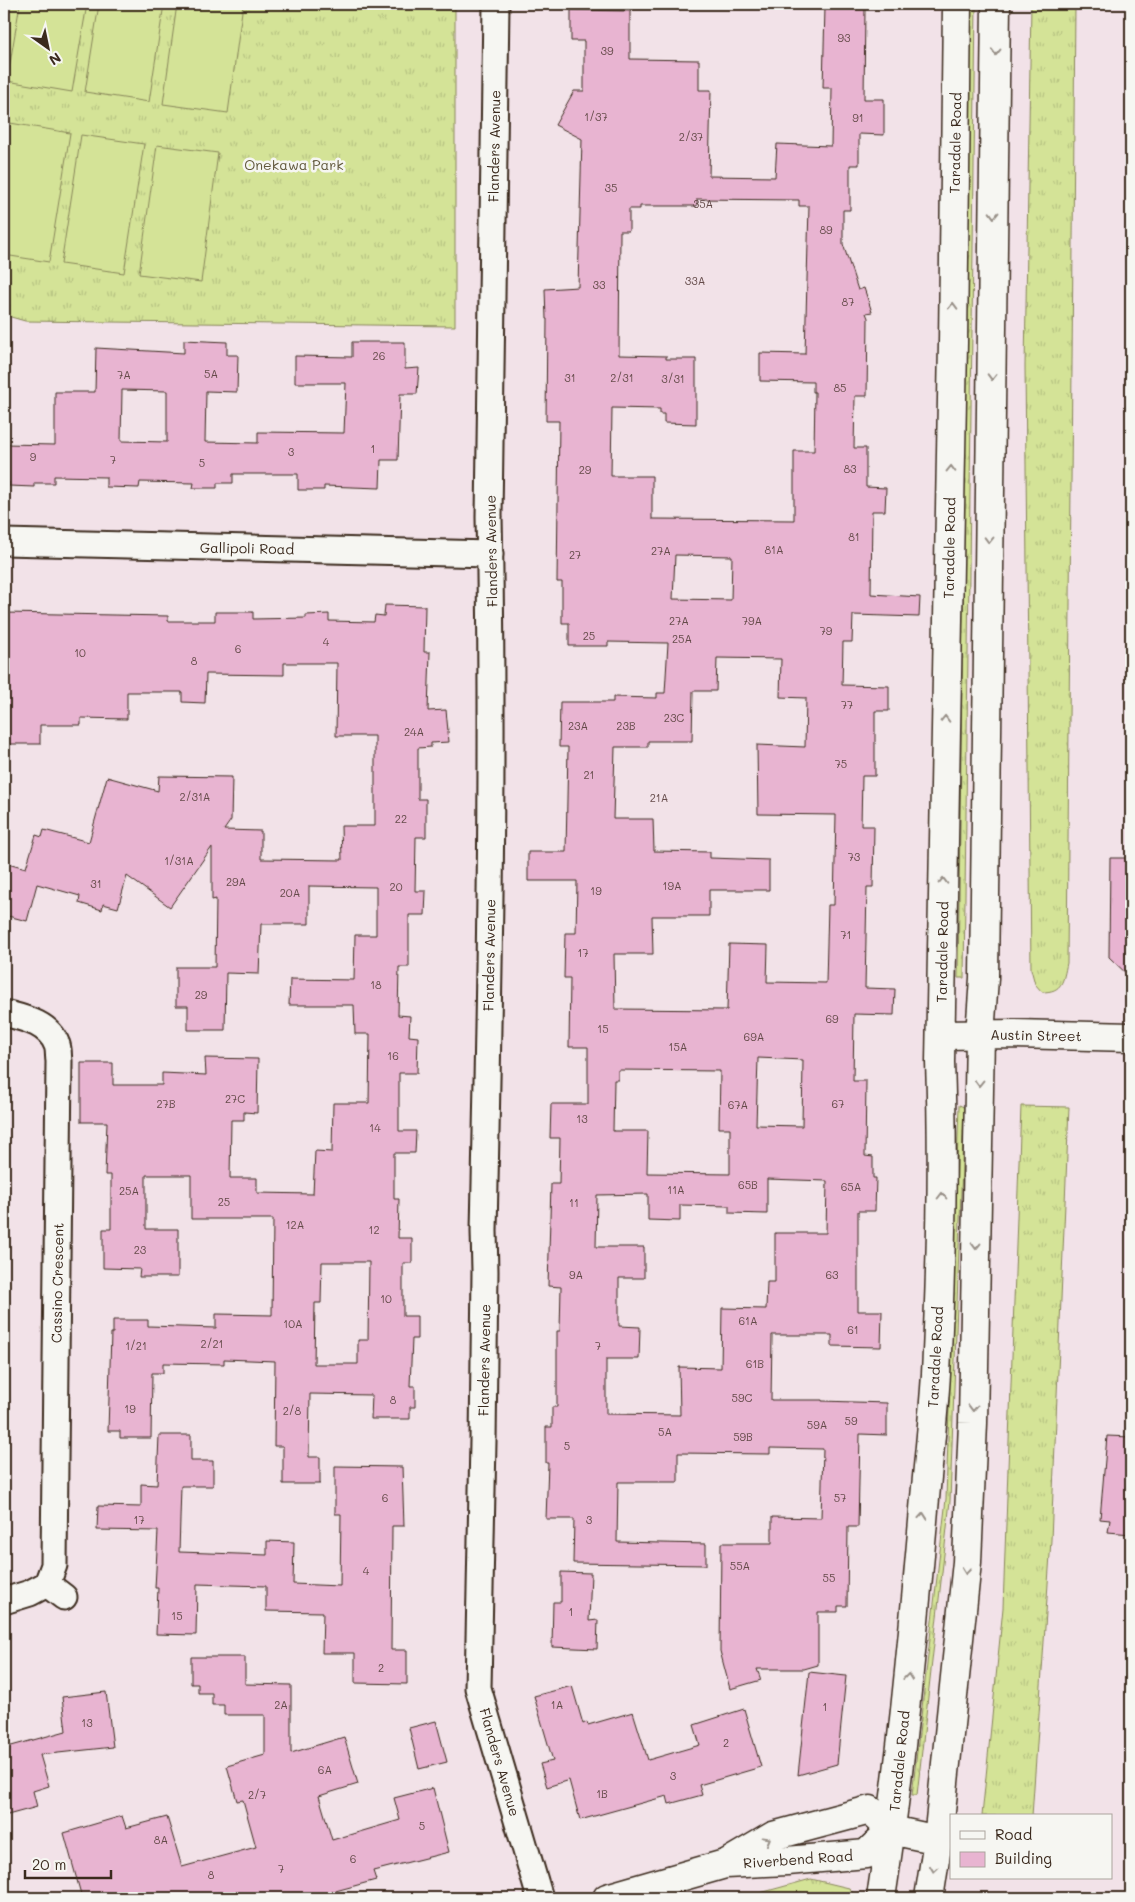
<svg xmlns="http://www.w3.org/2000/svg" width="1135" height="1902" viewBox="0 0 1135 1902" font-family="Mali,sans-serif">
	<style>
		.grass { fill: url(#grass-tufts); stroke: #88865a }
		.pitch { fill: #d4e397; stroke: #88865a }
		.building { fill: #e8b4d1; stroke: #3b2a1e; fill-rule: evenodd }
		.lines { fill: none; stroke-linecap: round; stroke-linejoin: round }
		.minor-casing { stroke: #3b2a1e; stroke-width: 29 }
		.tertiary-casing { stroke: #3b2a1e; stroke-width: 31 }
		.secondary-casing { stroke: #3b2a1e; stroke-width: 31 }
		.trunk-casing { stroke: #3b2a1e; stroke-width: 31 }
		.minor { stroke: #f6f6f2; stroke-width: 25 }
		.tertiary { stroke: #f6f6f2; stroke-width: 28 }
		.secondary { stroke: #f6f6f2; stroke-width: 28 }
		.trunk { stroke: #f6f6f2; stroke-width: 28 }
		.oneway { stroke: #989088 }
		.labels { text-anchor: middle; dominant-baseline: central; stroke-width: 5; stroke-linejoin: round; paint-order: stroke }
		.number-label { font-size: 11px; fill: #664c4b }
		.street-label { font-size: 14px; fill: #3b2a1e; stroke: #f6f6f2 }
		.park-label { font-size: 14px; fill: #61583c; stroke: #f6f6f2 }
	</style>
	<defs>
		<pattern id="grass-tufts" width="24" height="20" patternUnits="userSpaceOnUse" patternTransform="scale(1.25)"><rect width="24" height="20" fill="#d4e397"/><path d="M3 7l-1-3M5 7V3M7 7l1-3M15 17l-1-3M17 17v-4M19 17l1-3" fill="none" stroke="#b7c382"/></pattern>
	</defs>
	<rect width="100%" height="100%" fill="#f2e2e8"/>
	<filter id="ink" filterUnits="userSpaceOnUse"><feTurbulence type="fractalNoise" baseFrequency=".02" numOctaves="2"/><feDisplacementMap in="SourceGraphic" scale="10" xChannelSelector="R" yChannelSelector="G"/><feConvolveMatrix kernelMatrix="1 2 1 2 8 2 1 2 1" color-interpolation-filters="sRGB"/></filter>
	<g filter="url(#ink)">
		<g class="grass">
			<path d="M4 4H455V326L25 321 4 315Z"/>
			<path d="M971 4H976L964 978H958Z"/>
			<path d="M1031 4H1075L1067 963C1063 981 1063 992 1042 992L1035 984 1031 969 1025 366Z"/>
			<path d="M959 1105 964 1107 950 1501 917 1795H912L946 1499Z"/>
			<path d="M1021 1106 1069 1107 1051 1540 1032 1816H982L1003 1608Z"/>
			<path d="M811 1879 849 1888 857 1898H742Z"/>
		</g>
		<g class="pitch">
			<path d="M20 4H87L72 92 7 81Z"/>
			<path d="M99 4H164L149 102 85 92Z"/>
			<path d="M177 4H243L228 113 163 104Z"/>
			<path d="M4 122 70 133 49 262 4 255Z"/>
			<path d="M81 135 144 144 124 273 61 264Z"/>
			<path d="M157 145 218 153 201 282 139 274Z"/>
		</g>
		<g class="building">
			<path d="M825 7 865 8 864 99H884V135L859 134V165H850V210H843V244L858 290 864 288 872 312 866 313 868 318 867 396H855L854 448H866V487L886 488 885 511H872L871 594 920 597 919 617 853 615 852 642H843L842 685 889 686V711H875V776H862L861 826H874L873 887H867L865 988 895 989 894 1015 854 1014 853 1081H866L865 1156 873 1157V1178H876L875 1211H858V1311H882L881 1347 832 1346V1335H772L771 1400H822V1401L887 1403V1435L860 1434 858 1527H848L847 1606H838V1612H818V1665L804 1669H757L761 1680 730 1689 720 1651 721 1543H772V1517L821 1518 823 1449 770 1448V1454L678 1453V1482H618L617 1542 706 1544V1565L573 1563 574 1519H546L548 1463H546V1427H552V1407H557V1331H560L561 1287 548 1286 551 1184H559L560 1138H550L551 1104H588V1047H569L570 978H564L565 933H576L577 881H528V852H566L568 747H559L560 702H613V697L657 698V693H665L668 643 608 642V646H569V623H562V582H557L559 421H546L547 319H546L545 289 578 287 582 139 555 125 574 91H584V41H571V10L630 11V59L699 60V90H711L709 176 775 177 777 144 831 146 832 88H823ZM697 199 799 200V206H809L805 354 760 353V381L813 382V392H815L814 451H794V520L652 519V476H611L612 408 660 409V414H664V423L696 424V359H666V356L619 355 620 231H629V209H640V206H697ZM675 555 732 556 731 600 673 599ZM717 658 781 659 780 697 806 698 805 747 757 745 758 814 836 815 834 905H828L826 983 767 982 768 945 729 944 727 1010 615 1009 614 954H653L652 916H709V890H769V860L710 858V852L654 851 653 819H613L615 747H648V741H692L693 691H716ZM758 1058 803 1060 802 1126 756 1125ZM618 1070 720 1071 719 1128H730V1174L647 1173 648 1131H613L614 1080H618ZM767 1179 827 1181 826 1233H775V1282H767L766 1309 722 1308 721 1368 679 1367 680 1415 606 1414V1359H639L640 1327 619 1326V1278H644V1247H596L597 1195 648 1194V1220L680 1221V1205L729 1206V1213L767 1214Z"/>
			<path d="M184 340 227 342V355H238L237 392 206 391 205 442 258 443V432L344 433 346 383H295V356L352 357V342H405V369L419 368 417 394H400L398 460H381L380 488 324 486V490H298V474H233V483H217V488H193L194 483 140 482 139 488 106 487V477L54 476V483H34V487L9 486V482H4V444L55 445V392H95L96 348 184 353ZM122 390 167 391V442L121 441Z"/>
			<path d="M385 605 425 606 424 652H430L428 711 446 710 449 742 431 743V747L418 748V799H426V837H416L415 891H426L425 915H409V967H399L398 1015 410 1016 409 1036 418 1037 417 1073H399V1131H416L415 1153H394V1199H399L398 1238H412V1263H403V1316H417V1339H412L410 1386H415V1407H410V1419H371L372 1395 310 1394 309 1457H320V1484H283V1446H274L275 1361 224 1359V1364L163 1363V1373H152L151 1438H120V1431H108L111 1333H113V1320H148V1326L216 1328V1314L272 1315 273 1219H191V1175H146V1229H178V1277H139L140 1269 103 1268V1229H111V1175H105L107 1122H81V1063H113V1085H162V1073L206 1075 205 1058 258 1059 257 1113 244 1112V1120H231L230 1178H257V1193L313 1194 315 1151 332 1152 333 1103H369L370 1034H355L354 1005H289L290 979 354 980 355 935H376V887L309 886V924H261L259 974 226 973 225 1030H188V1006H176V967H215L216 899 212 900V847L170 907 127 876 118 908 103 904 102 910 79 903 80 896 37 884 27 921 4 915V862L26 868 36 835 42 837 44 830 89 842 107 777 158 791 159 776 232 777 231 820 224 830 261 831V859L342 860 341 826H375V736H336L337 663H284V675L206 674 205 703 182 702V692H127V719L81 718V725H40V744H4V613L168 616V621H215V612H253V619L306 618V615L329 614V621L374 622 375 615 384 616ZM322 1262H369L368 1340H358V1364H314L315 1303H321Z"/>
			<path d="M1110 858H1131V978L1109 957Z"/>
			<path d="M159 1435H191V1461H213V1486H181L179 1552 267 1555V1541L294 1542 293 1584 340 1586 341 1514H335V1466L402 1467 404 1526H392L391 1650H407V1684L355 1683V1653H322L323 1612 266 1611V1586L197 1584 196 1635 156 1634 158 1588H155L158 1531 97 1530 98 1506 141 1507V1484L157 1485Z"/>
			<path d="M1107 1436 1131 1437V1534L1108 1532 1110 1520 1100 1519Z"/>
			<path d="M561 1572 591 1573 589 1621 598 1620 597 1649 552 1647 553 1602H561Z"/>
			<path d="M191 1657H245V1684L291 1685V1753L344 1737 358 1784 319 1796 332 1840 400 1820 394 1798 433 1788 449 1852 373 1871 376 1880 310 1898H82L64 1833 122 1816 126 1828 167 1817 182 1867 256 1847 243 1800 237 1801 227 1766 265 1755V1715H224V1705H212V1693H198V1684H191Z"/>
			<path d="M809 1672 846 1676 837 1764 798 1775Z"/>
			<path d="M572 1686 583 1724 587 1722 588 1725 633 1712 648 1760 700 1745 694 1725 744 1709 761 1767 699 1785 702 1795 669 1804 667 1796 580 1820 569 1780 547 1787 540 1764 553 1761 534 1696Z"/>
			<path d="M106 1692 113 1747 40 1755 49 1786 33 1791 37 1807 4 1816V1748L66 1731 62 1697Z"/>
			<path d="M436 1721 447 1762 419 1769 409 1728Z"/>
		</g>
		<g class="lines">
			<defs>
				<g id="minor">
					<path d="M496 4 489 517C494 755 489 993 484 1231L485 1271 483 1441 478 1688 540 1898"/>
					<path d="M4 542 490 554"/>
					<path d="M4 1013C23 1018 49 1023 57 1045 59 1050 58 1056 59 1061L54 1565 47 1584 30 1593 4 1601"/>
					<path d="M47 1584 64 1597"/>
				</g>
				<g id="tertiary">
					<path d="M729 1862 773 1836 870 1810 891 1830 938 1840"/>
					<path d="M607 1898 725 1864 787 1861 866 1854 891 1830"/>
				</g>
				<path id="secondary" d="M941 1035 1015 1034 1131 1037"/>
				<g id="trunk">
					<path d="M881 1898C900 1773 912 1647 923 1521 927 1472 933 1423 936 1374 941 1270 944 1166 940 1062L953 343 957 4"/>
					<path d="M929 1898 938 1840 967 1562 973 1423 980 1035 984 978 996 4"/>
				</g>
			</defs>
			<use href="#minor" class="minor-casing"/>
			<use href="#tertiary" class="tertiary-casing"/>
			<use href="#secondary" class="secondary-casing"/>
			<use href="#trunk" class="trunk-casing"/>
			<use href="#minor" class="minor"/>
			<use href="#tertiary" class="tertiary"/>
			<use href="#secondary" class="secondary"/>
			<use href="#trunk" class="trunk"/>
		</g>
		<defs><path id="oneway-chevron" d="M-2-3.5L2.5 0L-2 3.5" fill="none" stroke-width="1.6" stroke-linecap="round" stroke-linejoin="round" transform="scale(1.25)"/></defs>
		<g class="oneway">
			<use href="#oneway-chevron" transform="translate(996 52) rotate(91)"/>
			<use href="#oneway-chevron" transform="translate(994 215) rotate(91)"/>
			<use href="#oneway-chevron" transform="translate(953 306) rotate(-89)"/>
			<use href="#oneway-chevron" transform="translate(992 377) rotate(91)"/>
			<use href="#oneway-chevron" transform="translate(951 469) rotate(-89)"/>
			<use href="#oneway-chevron" transform="translate(989 540) rotate(91)"/>
			<use href="#oneway-chevron" transform="translate(945 719) rotate(-89)"/>
			<use href="#oneway-chevron" transform="translate(943 881) rotate(-89)"/>
			<use href="#oneway-chevron" transform="translate(979 1083) rotate(91)"/>
			<use href="#oneway-chevron" transform="translate(942 1196) rotate(-90)"/>
			<use href="#oneway-chevron" transform="translate(976 1246) rotate(91)"/>
			<use href="#oneway-chevron" transform="translate(973 1408) rotate(91)"/>
			<use href="#oneway-chevron" transform="translate(923 1516) rotate(-85)"/>
			<use href="#oneway-chevron" transform="translate(966 1571) rotate(96)"/>
			<use href="#oneway-chevron" transform="translate(908 1677) rotate(-84)"/>
			<use href="#oneway-chevron" transform="translate(767 1840) rotate(-29)"/>
			<use href="#oneway-chevron" transform="translate(934 1869) rotate(98)"/>
		</g>
	</g>
	<g class="labels">
		<g class="number-label">
			<text x="844" y="37">93</text>
			<text x="607" y="50">39</text>
			<text x="596" y="116">1/37</text>
			<text x="858" y="117">91</text>
			<text x="691" y="136">2/37</text>
			<text x="611" y="187">35</text>
			<text x="703" y="203">35A</text>
			<text x="826" y="229">89</text>
			<text x="695" y="280">33A</text>
			<text x="599" y="284">33</text>
			<text x="848" y="301">87</text>
			<text x="379" y="355">26</text>
			<text x="211" y="373">5A</text>
			<text x="124" y="374">7A</text>
			<text x="570" y="377">31</text>
			<text x="622" y="377">2/31</text>
			<text x="673" y="378">3/31</text>
			<text x="840" y="387">85</text>
			<text x="373" y="448">1</text>
			<text x="291" y="451">3</text>
			<text x="33" y="456">9</text>
			<text x="113" y="459">7</text>
			<text x="202" y="462">5</text>
			<text x="850" y="468">83</text>
			<text x="585" y="469">29</text>
			<text x="854" y="536">81</text>
			<text x="774" y="549">81A</text>
			<text x="661" y="550">27A</text>
			<text x="575" y="554">27</text>
			<text x="679" y="620">27A</text>
			<text x="752" y="620">79A</text>
			<text x="826" y="630">79</text>
			<text x="589" y="635">25</text>
			<text x="682" y="638">25A</text>
			<text x="326" y="641">4</text>
			<text x="238" y="648">6</text>
			<text x="80" y="652">10</text>
			<text x="194" y="660">8</text>
			<text x="847" y="704">77</text>
			<text x="674" y="717">23C</text>
			<text x="578" y="725">23A</text>
			<text x="626" y="725">23B</text>
			<text x="414" y="731">24A</text>
			<text x="841" y="763">75</text>
			<text x="589" y="774">21</text>
			<text x="195" y="796">2/31A</text>
			<text x="659" y="797">21A</text>
			<text x="401" y="818">22</text>
			<text x="854" y="856">73</text>
			<text x="179" y="860">1/31A</text>
			<text x="236" y="881">29A</text>
			<text x="96" y="883">31</text>
			<text x="672" y="885">19A</text>
			<text x="396" y="886">20</text>
			<text x="596" y="890">19</text>
			<text x="290" y="892">20A</text>
			<text x="846" y="934">71</text>
			<text x="583" y="952">17</text>
			<text x="376" y="984">18</text>
			<text x="201" y="994">29</text>
			<text x="832" y="1018">69</text>
			<text x="603" y="1028">15</text>
			<text x="754" y="1036">69A</text>
			<text x="678" y="1046">15A</text>
			<text x="393" y="1055">16</text>
			<text x="235" y="1098">27C</text>
			<text x="166" y="1103">27B</text>
			<text x="838" y="1103">67</text>
			<text x="738" y="1104">67A</text>
			<text x="582" y="1118">13</text>
			<text x="375" y="1127">14</text>
			<text x="748" y="1184">65B</text>
			<text x="851" y="1186">65A</text>
			<text x="676" y="1189">11A</text>
			<text x="129" y="1190">25A</text>
			<text x="224" y="1201">25</text>
			<text x="574" y="1202">11</text>
			<text x="295" y="1224">12A</text>
			<text x="374" y="1229">12</text>
			<text x="140" y="1249">23</text>
			<text x="576" y="1274">9A</text>
			<text x="832" y="1274">63</text>
			<text x="386" y="1298">10</text>
			<text x="748" y="1320">61A</text>
			<text x="293" y="1323">10A</text>
			<text x="853" y="1329">61</text>
			<text x="212" y="1343">2/21</text>
			<text x="136" y="1345">1/21</text>
			<text x="598" y="1345">7</text>
			<text x="755" y="1363">61B</text>
			<text x="742" y="1397">59C</text>
			<text x="393" y="1399">8</text>
			<text x="130" y="1408">19</text>
			<text x="292" y="1410">2/8</text>
			<text x="851" y="1420">59</text>
			<text x="817" y="1424">59A</text>
			<text x="665" y="1431">5A</text>
			<text x="743" y="1436">59B</text>
			<text x="567" y="1445">5</text>
			<text x="385" y="1497">6</text>
			<text x="840" y="1497">57</text>
			<text x="139" y="1519">17</text>
			<text x="589" y="1519">3</text>
			<text x="740" y="1565">55A</text>
			<text x="366" y="1570">4</text>
			<text x="829" y="1577">55</text>
			<text x="571" y="1611">1</text>
			<text x="177" y="1615">15</text>
			<text x="381" y="1667">2</text>
			<text x="281" y="1704">2A</text>
			<text x="557" y="1704">1A</text>
			<text x="825" y="1706">1</text>
			<text x="87" y="1722">13</text>
			<text x="726" y="1742">2</text>
			<text x="325" y="1769">6A</text>
			<text x="673" y="1775">3</text>
			<text x="602" y="1793">1B</text>
			<text x="257" y="1794">2/7</text>
			<text x="422" y="1825">5</text>
			<text x="161" y="1839">8A</text>
			<text x="353" y="1858">6</text>
			<text x="281" y="1868">7</text>
			<text x="211" y="1874">8</text>
		</g>
		<g class="street-label">
			<text transform="translate(955 143) rotate(-89)">Taradale Road</text>
			<text transform="translate(494 146) rotate(-89)">Flanders Avenue</text>
			<text transform="translate(247 548) rotate(1)">Gallipoli Road</text>
			<text transform="translate(949 548) rotate(-89)">Taradale Road</text>
			<text transform="translate(491 551) rotate(-91)">Flanders Avenue</text>
			<text transform="translate(942 952) rotate(-89)">Taradale Road</text>
			<text transform="translate(489 955) rotate(-89)">Flanders Avenue</text>
			<text transform="translate(1036 1035) rotate(1)">Austin Street</text>
			<text transform="translate(57 1283) rotate(-89)">Cassino Crescent</text>
			<text transform="translate(935 1357) rotate(-87)">Taradale Road</text>
			<text transform="translate(484 1360) rotate(-89)">Flanders Avenue</text>
			<text transform="translate(899 1761) rotate(-84)">Taradale Road</text>
			<text transform="translate(500 1762) rotate(74)">Flanders Avenue</text>
			<text transform="translate(798 1859) rotate(-4)">Riverbend Road</text>
		</g>
		<g class="park-label">
			<text x="294" y="164">Onekawa Park</text>
		</g>
	</g>
	<rect width="1135" height="1902" fill="none" stroke="#f6f6f2" stroke-width="20"/>
	<rect x="10" y="10" width="1115" height="1882" fill="none" stroke="#3b2a1e" stroke-width="2" filter="url(#ink)"/>
	<rect x="950" y="1814" width="162" height="65" fill="#f6f6f2" stroke="#aba49d"/>
	<rect x="960" y="1831" width="25" height="8" fill="#f6f6f2" stroke="#aba49d"/>
	<text x="995" y="1840" font-size="15" fill="#3b2a1e">Road</text>
	<rect x="960" y="1852" width="25" height="15" fill="#e8b4d1" stroke="#aba49d"/>
	<text x="995" y="1864" font-size="15" fill="#3b2a1e">Building</text>
	<g transform="translate(48 48) rotate(147)" stroke="#f6f6f2" stroke-width="4" paint-order="stroke">
	<path d="M0-4L9 19L0 12L-9 19Z" fill="#3b2a1e"/>
	<text y="-8" font-size="14" font-weight="bold" text-anchor="middle" fill="#3b2a1e">N</text>
	</g>
	<path d="M25 1870v8h86v-8" fill="none" stroke="#3b2a1e" stroke-width="2.5"/>
	<text x="32" y="1870" font-size="15" fill="#3b2a1e" stroke="#f6f6f2" stroke-width="4" paint-order="stroke">20 m</text>
</svg>
